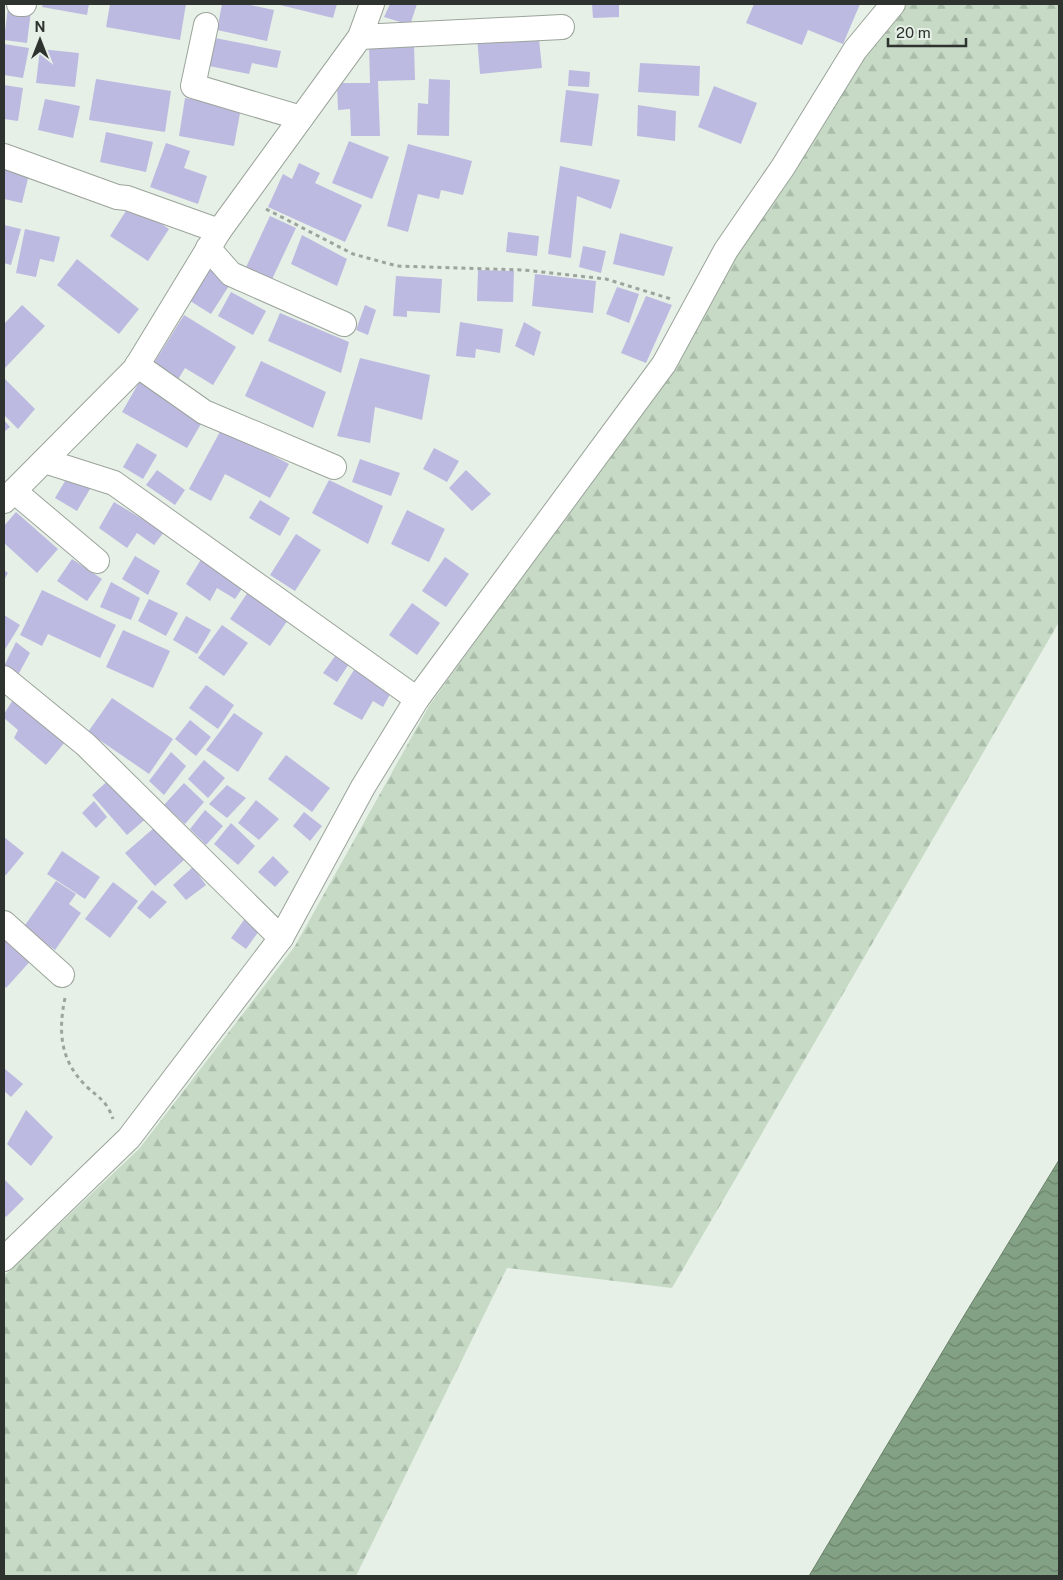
<svg xmlns="http://www.w3.org/2000/svg" width="1063" height="1580" viewBox="0 0 1063 1580" font-family="'Public Sans',sans-serif">
	<style>
		.forest { fill: url(#forest-firs) }
		.water { fill: url(#water-waves); stroke: #6a806a }
		.building { fill: #bdbae1 }
		.lines { fill: none; stroke-linecap: round; stroke-linejoin: round }
		.minor-casing { stroke: #9ba49b; stroke-width: 26 }
		.path { stroke: #9da49d; stroke-width: 3; stroke-dasharray: 4 4; stroke-linecap: butt }
		.minor { stroke: #fff; stroke-width: 24 }
	</style>
	<defs>
		<pattern id="forest-firs" width="22" height="20" patternUnits="userSpaceOnUse" patternTransform="scale(1.25)"><rect width="22" height="20" fill="#c6dac6"/><path d="M5 1l3.5 6h-7zM16 11l3.5 6h-7z" fill="#aabcaa"/></pattern>
		<pattern id="water-waves" width="16" height="10" patternUnits="userSpaceOnUse" patternTransform="scale(1.25)"><rect width="16" height="10" fill="#83a184"/><path d="M0 5q4-4 8 0t8 0" fill="none" stroke="#6c846c"/></pattern>
	</defs>
	<rect width="100%" height="100%" fill="#e6f0e6"/>
	<path class="forest" d="M907 4H1059V622L672 1288 507 1268 356 1576H4V1276L139 1149 295 946 429 706 523 575 676 369 737 254 868 51Z"/>
	<path class="water" d="M1059 1160V1576H809L962 1319Z"/>
	<g class="building">
		<path d="M43 4H89L87 15 42 7Z"/>
		<path d="M110 4H186L180 40 106 27Z"/>
		<path d="M222 4H246L274 10 267 41 217 30Z"/>
		<path d="M280 4H337L333 18 280 5Z"/>
		<path d="M390 4H417L410 25 384 17Z"/>
		<path d="M592 4H619V17L593 18Z"/>
		<path d="M754 4H860L843 44 808 30 802 45 746 23Z"/>
		<path d="M8 7 31 11 27 43 4 40Z"/>
		<path d="M538 30 542 68 480 74 477 36Z"/>
		<path d="M215 38 281 51 277 68 252 63 249 74 209 66Z"/>
		<path d="M4 44 29 48 23 78 4 75Z"/>
		<path d="M414 44 415 80 378 81 380 136H351L350 109 338 110 337 83H370L369 45Z"/>
		<path d="M40 49 79 53 75 87 36 83Z"/>
		<path d="M640 63 700 66 699 96 638 92Z"/>
		<path d="M569 70 590 72 589 87 568 86Z"/>
		<path d="M96 79 171 91 165 132 89 120Z"/>
		<path d="M429 79 450 80 449 136 417 135 418 103 428 104Z"/>
		<path d="M4 85 23 88 18 121 4 119Z"/>
		<path d="M714 86 757 103 741 144 698 127Z"/>
		<path d="M566 90 599 94 592 146 560 142Z"/>
		<path d="M185 98 241 108 234 146 179 136Z"/>
		<path d="M45 99 80 106 73 138 38 130Z"/>
		<path d="M638 105 676 111 675 141 637 136Z"/>
		<path d="M106 132 153 142 146 172 100 162Z"/>
		<path d="M349 141 389 157 372 199 332 183Z"/>
		<path d="M166 143 190 151 184 168 207 176 198 204 150 187Z"/>
		<path d="M408 144 472 161 463 195 441 190 439 199 418 194 408 232 387 226Z"/>
		<path d="M299 163 320 173 315 183 362 205 345 242 268 207 283 174 292 179Z"/>
		<path d="M4 165 30 170 22 203 4 199Z"/>
		<path d="M560 166 620 180 611 209 577 196 571 258 548 254Z"/>
		<path d="M131 203 169 229 148 261 110 236Z"/>
		<path d="M270 216 296 228 267 290 241 278Z"/>
		<path d="M4 225 21 229 11 265 4 263Z"/>
		<path d="M25 229 60 237 54 262 40 259 36 277 16 273Z"/>
		<path d="M508 232 539 236 537 256 506 252Z"/>
		<path d="M620 233 673 247 664 276 613 264Z"/>
		<path d="M302 235 347 259 337 286 291 264Z"/>
		<path d="M583 246 606 251 601 273 579 267Z"/>
		<path d="M77 259 139 309 119 334 57 285Z"/>
		<path d="M210 262 234 278 211 314 187 299Z"/>
		<path d="M478 270 514 271 513 302 477 301Z"/>
		<path d="M535 274 596 281 593 313 532 306Z"/>
		<path d="M396 276 442 279 440 313 407 311V317L393 316Z"/>
		<path d="M617 287 639 294 629 323 606 314Z"/>
		<path d="M231 292 266 311 253 335 218 316Z"/>
		<path d="M646 296 672 305 646 363 621 353Z"/>
		<path d="M22 305 45 326 4 369V324Z"/>
		<path d="M365 305 376 310 368 335 356 330Z"/>
		<path d="M280 313 349 342 341 373 268 341Z"/>
		<path d="M184 315 236 347 213 385 185 368 174 386 149 371Z"/>
		<path d="M460 322 503 329 500 353 476 349 475 358 456 356Z"/>
		<path d="M524 322 541 332 534 356 515 346Z"/>
		<path d="M360 358 430 375 422 420 375 407 370 443 337 436Z"/>
		<path d="M261 361 326 392 313 428 245 396Z"/>
		<path d="M4 378 35 409 18 429 4 415Z"/>
		<path d="M141 379 205 417 187 448 122 412Z"/>
		<path d="M4 420 10 427 4 432Z"/>
		<path d="M222 428 289 464 270 498 225 474 211 501 189 489Z"/>
		<path d="M137 443 157 455 143 479 123 467Z"/>
		<path d="M434 448 459 461 447 482 423 469Z"/>
		<path d="M360 459 400 473 391 496 352 482Z"/>
		<path d="M157 470 185 490 175 505 146 485Z"/>
		<path d="M466 470 491 494 472 511 449 488Z"/>
		<path d="M71 471 93 484 77 511 55 498Z"/>
		<path d="M329 480 383 506 368 544 312 513Z"/>
		<path d="M260 500 290 518 280 536 249 518Z"/>
		<path d="M114 502 164 532 154 545 137 533 127 548 99 528Z"/>
		<path d="M407 510 445 529 429 562 391 544Z"/>
		<path d="M16 512 58 549 37 573 4 543V526Z"/>
		<path d="M296 534 321 550 295 591 270 575Z"/>
		<path d="M135 556 160 571 148 595 122 579Z"/>
		<path d="M203 556 245 584 235 599 217 588 210 601 186 584Z"/>
		<path d="M445 557 469 574 446 607 422 591Z"/>
		<path d="M72 559 102 579 87 601 57 581Z"/>
		<path d="M4 570 8 573 4 580Z"/>
		<path d="M111 582 140 598 131 620 100 607Z"/>
		<path d="M252 586 292 614 270 646 230 619Z"/>
		<path d="M42 590 116 625 100 658 48 634 42 646 20 635Z"/>
		<path d="M149 599 178 613 166 636 138 621Z"/>
		<path d="M412 603 440 623 417 655 389 635Z"/>
		<path d="M4 615 20 625 4 651Z"/>
		<path d="M186 616 211 630 197 654 173 640Z"/>
		<path d="M222 625 248 643 224 676 198 658Z"/>
		<path d="M123 630 170 651 153 688 106 667Z"/>
		<path d="M16 642 30 653 18 675 4 666Z"/>
		<path d="M338 652 351 661 337 682 323 673Z"/>
		<path d="M357 665 393 689 383 707 373 701 362 720 333 704Z"/>
		<path d="M206 685 234 705 218 729 189 708Z"/>
		<path d="M16 695 69 737 46 765 14 738 18 730 4 718V714Z"/>
		<path d="M112 698 173 739 149 774 88 732Z"/>
		<path d="M234 713 263 733 238 772 206 750Z"/>
		<path d="M190 720 211 737 196 756 175 739Z"/>
		<path d="M171 752 186 766 164 795 149 781Z"/>
		<path d="M286 755 330 788 312 812 268 779Z"/>
		<path d="M204 760 225 778 208 798 188 779Z"/>
		<path d="M111 778 149 816 127 835 92 795Z"/>
		<path d="M184 783 204 802 185 824 164 805Z"/>
		<path d="M227 785 246 798 227 818 209 804Z"/>
		<path d="M256 800 279 819 259 840 238 823Z"/>
		<path d="M94 801 107 817 96 828 82 813Z"/>
		<path d="M205 810 223 826 206 845 190 829Z"/>
		<path d="M304 812 322 826 310 841 293 826Z"/>
		<path d="M231 823 255 846 238 865 214 844Z"/>
		<path d="M155 827 184 860 155 886 125 853Z"/>
		<path d="M4 837 24 853 6 875 4 874Z"/>
		<path d="M62 851 100 877 85 899 47 874Z"/>
		<path d="M273 856 289 872 275 887 258 872Z"/>
		<path d="M193 867 206 885 186 900 173 885Z"/>
		<path d="M56 881 76 894 69 904 81 913 55 950 23 928Z"/>
		<path d="M113 882 138 901 110 938 85 919Z"/>
		<path d="M152 890 167 902 150 919 137 908Z"/>
		<path d="M249 913 264 924 246 949 231 938Z"/>
		<path d="M4 930 34 957 6 988 4 985Z"/>
		<path d="M5 1069 23 1084 11 1097 4 1091V1070Z"/>
		<path d="M26 1110 53 1137 31 1166 7 1144Z"/>
		<path d="M4 1179 24 1199 6 1217 4 1215Z"/>
	</g>
	<g class="lines">
		<defs>
			<g id="minor">
				<path d="M19 4H24"/>
				<path d="M206 25 193 86 301 118"/>
				<path d="M360 37 562 27"/>
				<path d="M4 156 117 197 127 198 219 231"/>
				<path d="M208 248 231 274 344 324"/>
				<path d="M137 365 204 412 334 467"/>
				<path d="M45 461 114 483 417 699"/>
				<path d="M14 491 97 561"/>
				<path d="M4 501 135 369 219 231 360 37 372 4"/>
				<path d="M4 678 86 745 281 938"/>
				<path d="M4 923 62 975"/>
				<path d="M4 1259 129 1138 281 938 363 787 417 699 664 364 726 250 783 167 855 50 893 4"/>
			</g>
		</defs>
		<use href="#minor" class="minor-casing"/>
		<g class="path">
			<path d="M266 209 353 254 397 266 524 270 606 279 671 299"/>
			<path d="M65 998C58 1032 60 1060 86 1086 99 1098 107 1101 113 1119"/>
		</g>
		<use href="#minor" class="minor"/>
	</g>
	<rect width="1063" height="1580" fill="none" stroke="#2f332f" stroke-width="10"/>
	<g transform="translate(40 40)" stroke="#e6f0e6" stroke-width="4" paint-order="stroke">
	<path d="M0-4L9 19L0 12L-9 19Z" fill="#2f332f"/>
	<text y="-8" font-size="14" font-weight="bold" text-anchor="middle" fill="#2f332f">N</text>
	</g>
	<path d="M888 38v8h78v-8" fill="none" stroke="#2f332f" stroke-width="2.5"/>
	<text x="896" y="38" font-size="15" fill="#2f332f" stroke="#e6f0e6" stroke-width="4" paint-order="stroke">20 m</text>
</svg>
